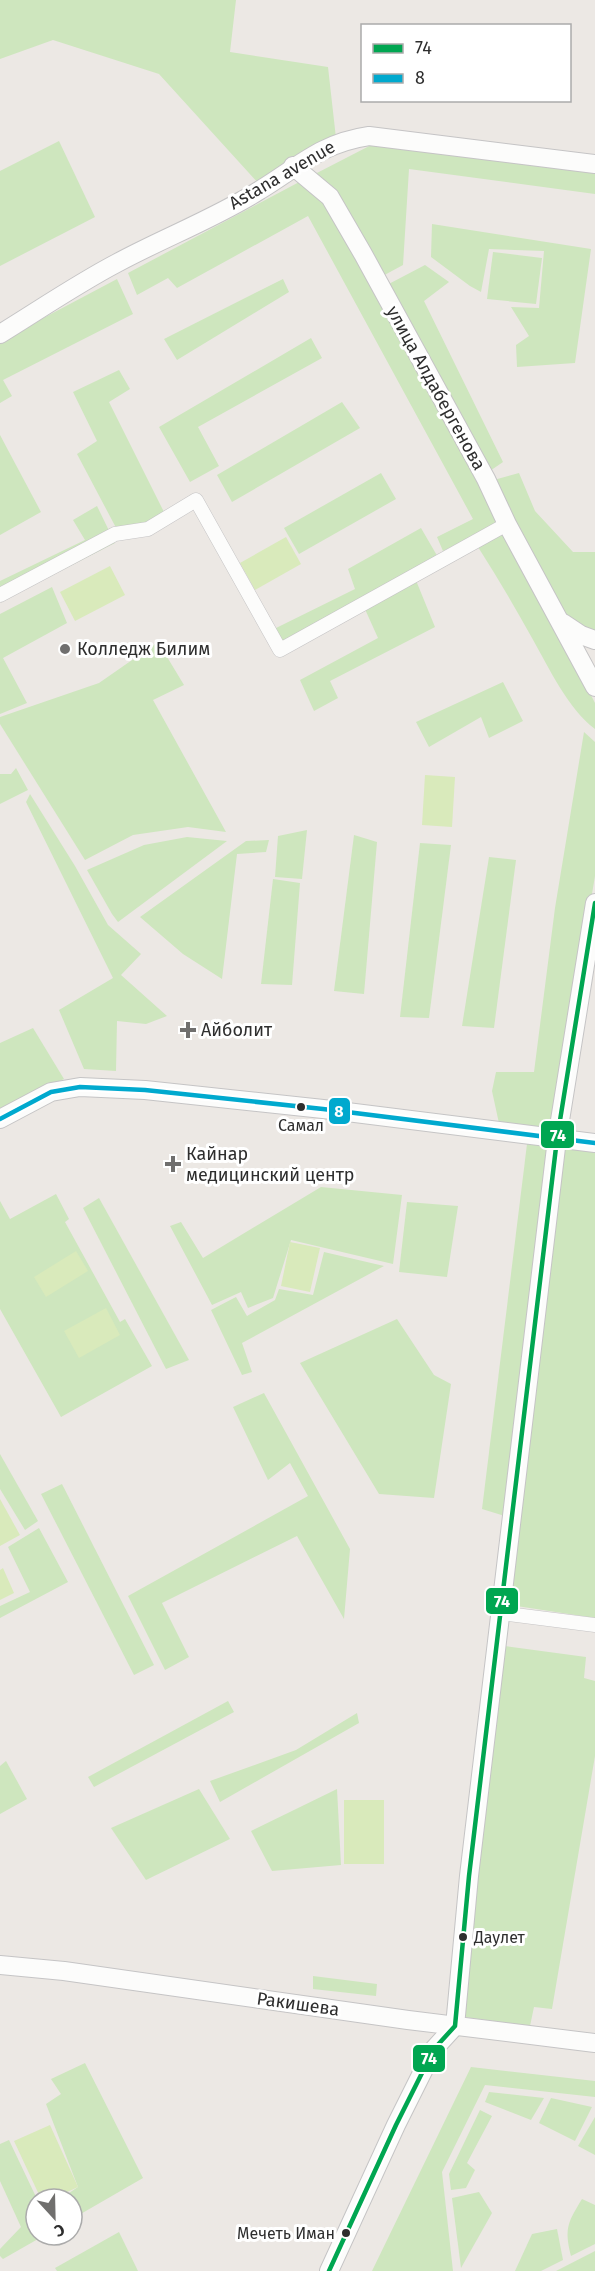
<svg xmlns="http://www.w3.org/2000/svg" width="595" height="2271" viewBox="0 0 595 2271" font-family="'Fira Sans',sans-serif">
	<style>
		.green { fill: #cee6be }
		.pitch { fill: #d9eabb }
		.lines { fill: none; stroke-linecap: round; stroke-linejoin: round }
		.street-casing { stroke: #c5c4c5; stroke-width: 15 }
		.secondary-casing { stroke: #c5c4c5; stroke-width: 20 }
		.street { stroke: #fcfcfb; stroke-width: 14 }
		.secondary { stroke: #fcfcfb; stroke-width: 18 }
		.bus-1-casing { stroke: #fff; stroke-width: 9 }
		.bus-2-casing { stroke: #fff; stroke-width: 9 }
		.bus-1 { stroke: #00a651; stroke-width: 4.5 }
		.bus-2 { stroke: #00a9ce; stroke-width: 4.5 }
		.poi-dot { fill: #706f6e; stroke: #fff; stroke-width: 2 }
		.bus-dot { fill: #2e2e2e; stroke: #fff; stroke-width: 2 }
		.labels { text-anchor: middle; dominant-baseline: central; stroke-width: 6; stroke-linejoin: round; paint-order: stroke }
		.bus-label { font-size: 16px; fill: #2e2e2e; stroke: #fff }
		.street-label { font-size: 18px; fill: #2e2e2e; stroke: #fff }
		.poi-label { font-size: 18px; fill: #2e2e2e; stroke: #fff; text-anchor: start }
		.line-badge { stroke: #fff; stroke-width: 2 }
		.badge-label { font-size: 16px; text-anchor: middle; font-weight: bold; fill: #fff }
	</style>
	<rect width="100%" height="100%" fill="#ece8e4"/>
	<g class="green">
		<path d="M0 0H236L230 52 328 67 337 147 259 184 159 74 53 40 0 59Z"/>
		<path d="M59 141 95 217 0 266V171Z"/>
		<path d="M379 141 595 168V194L409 169 403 265 379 278 313 175Z"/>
		<path d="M303 180 327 197 500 523 443 551 437 537 473 519 308 216 177 288 168 278 137 295 128 273Z"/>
		<path d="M432 224 591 249 575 363 517 367 516 345 529 336 511 307 539 308 544 251 489 249 481 292 470 286 431 257Z"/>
		<path d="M493 252 542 258 536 304 487 299Z"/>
		<path d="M425 265 449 282 424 301 503 462 484 475 383 287Z"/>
		<path d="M117 279 133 314 3 380 12 396 0 403V341Z"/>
		<path d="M283 279 289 292 177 360 164 339Z"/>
		<path d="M311 338 322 358 198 427 219 466 190 482 159 427Z"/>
		<path d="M119 370 130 389 109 402 165 514 122 539 77 454 97 441 73 392Z"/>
		<path d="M342 402 360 428 232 502 217 475Z"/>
		<path d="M0 435 41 512 0 535Z"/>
		<path d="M381 473 396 499 299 554 284 528Z"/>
		<path d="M519 473 535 511 573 552H595V632L566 620 490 481Z"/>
		<path d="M97 506 115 543 0 602V581L85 540 73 520Z"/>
		<path d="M421 528 439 559 282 645 274 629 355 589 348 569Z"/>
		<path d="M506 530 595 703V729C568 709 549 668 532 638 515 607 497 577 478 547Z"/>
		<path d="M415 578 435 627 330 681 338 698 314 711 300 680 378 638 364 607Z"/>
		<path d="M52 587 67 623 3 658 27 703 0 714V614Z"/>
		<path d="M158 642 184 685 153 700 226 832 188 827 133 835 85 860 0 724V717L99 683Z"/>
		<path d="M503 682 523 721 489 738 481 717 429 747 416 722Z"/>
		<path d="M584 732 595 742V876L552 1132 500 1128 492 1091 496 1072H534L555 908Z"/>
		<path d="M16 768 28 790 0 804V774H11Z"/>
		<path d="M30 794 75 866 108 925 141 954 121 975 167 1016 146 1024 117 1021 116 1071 84 1069 59 1010 113 978 26 802Z"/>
		<path d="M307 830 302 879 275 877 278 836Z"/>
		<path d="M354 835 377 842 364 994 334 991Z"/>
		<path d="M187 837 227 841 118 922 112 914 87 870 144 845Z"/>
		<path d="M269 840 266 852 237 854 222 979 183 954 140 917 246 841Z"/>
		<path d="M420 843 451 845 429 1018 400 1017Z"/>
		<path d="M489 857 516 860 494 1028 462 1026Z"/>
		<path d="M273 879 300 883 292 985 261 984Z"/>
		<path d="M33 1028 64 1079 0 1109V1043Z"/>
		<path d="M527 1144 552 1147 508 1517 482 1509Z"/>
		<path d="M562 1146 595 1150V1618L510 1605Z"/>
		<path d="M321 1187 402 1195 393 1264 291 1240 273 1298 248 1308 241 1292 212 1305 170 1226 181 1222 203 1258Z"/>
		<path d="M56 1194 69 1219 65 1222 120 1322 125 1319 152 1366 61 1417 0 1309V1201L10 1219Z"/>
		<path d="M99 1198 189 1360 166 1369 83 1208Z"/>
		<path d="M407 1202 458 1206 447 1277 399 1272Z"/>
		<path d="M324 1252 384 1266 242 1343 252 1372 242 1375 211 1310 236 1297 247 1316 275 1300 279 1289 313 1295Z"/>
		<path d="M397 1319 434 1375 451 1384 434 1498 379 1494 300 1363Z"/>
		<path d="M264 1393 350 1549 344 1619 297 1536 162 1603 189 1657 165 1670 128 1596 308 1496 290 1463 268 1480 233 1407Z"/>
		<path d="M0 1454 38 1521 25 1530 0 1489Z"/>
		<path d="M62 1484 154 1665 134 1675 41 1494Z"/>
		<path d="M39 1528 68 1582 0 1618V1606L30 1592 8 1547Z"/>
		<path d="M505 1646 586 1657 584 1678 595 1681V1756L552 2009 534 2007 530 2026 457 2016Z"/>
		<path d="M228 1701 234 1712 94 1787 88 1777Z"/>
		<path d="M357 1713 359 1723 220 1802 210 1781 296 1750Z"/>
		<path d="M6 1761 27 1799 0 1814V1766Z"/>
		<path d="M199 1789 230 1839 146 1880 111 1828Z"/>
		<path d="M337 1789 341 1865 272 1871 251 1831Z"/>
		<path d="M313 1976 377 1984 376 1996 313 1989Z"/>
		<path d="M85 2063 143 2178 72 2219V2199H60L78 2187 46 2104 61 2094 51 2079Z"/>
		<path d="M471 2067 595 2081V2097L485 2085 442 2172 453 2271H372Z"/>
		<path d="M489 2092 544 2098 531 2120 485 2102Z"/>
		<path d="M551 2098 592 2107 575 2141 539 2123Z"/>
		<path d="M480 2110 492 2116 467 2163 475 2170 466 2188 451 2190 449 2174Z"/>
		<path d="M595 2117V2155L578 2146Z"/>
		<path d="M9 2140 37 2199 36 2235H45L3 2259 0 2256V2249L21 2227 0 2181V2144Z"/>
		<path d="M479 2192 492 2213 461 2268 452 2198Z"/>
		<path d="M582 2199 595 2205V2244L571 2256C564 2228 568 2222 582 2199Z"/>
		<path d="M557 2229 563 2260 541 2271H515L532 2234Z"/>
		<path d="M119 2232 138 2271H57L55 2268Z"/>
		<path d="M595 2251V2271H556Z"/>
	</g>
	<g class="pitch">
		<path d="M286 537 301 564 255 590 240 563Z"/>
		<path d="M110 566 125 595 75 621 60 592Z"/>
		<path d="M425 775 455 777 452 827 422 825Z"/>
		<path d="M290 1242 320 1248 310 1292 281 1286Z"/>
		<path d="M76 1251 88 1271 46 1297 34 1277Z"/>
		<path d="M106 1308 120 1335 79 1358 64 1331Z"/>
		<path d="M0 1499 20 1535 0 1546Z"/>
		<path d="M3 1568 14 1593 0 1600V1570Z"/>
		<rect x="344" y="1800" width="40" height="64"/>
		<path d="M50 2125 78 2187 52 2199H41L14 2141Z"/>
	</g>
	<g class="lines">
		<defs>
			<g id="street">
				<path d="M0 595 115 534 148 529 196 500 280 650 507 524"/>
				<path d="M500 1613 595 1625"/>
			</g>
			<g id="secondary">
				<path d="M293 166 330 197 363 254 486 479 507 524 595 687"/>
				<path d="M0 334C39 310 77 284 117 263 163 238 216 218 260 190 298 167 321 143 369 136L595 164"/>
				<path d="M563 623 581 635 595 640"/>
				<path d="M0 1119 51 1092 80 1087 145 1090 323 1109 595 1143"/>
				<path d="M0 1965 64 1971 408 2020 595 2043"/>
				<path d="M329 2271 396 2125 434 2049 455 2026 469 1876 557 1139 595 903"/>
			</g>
		</defs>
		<use href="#street" class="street-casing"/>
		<use href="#secondary" class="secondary-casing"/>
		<use href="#street" class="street"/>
		<use href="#secondary" class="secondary"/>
		<defs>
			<path id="bus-1" d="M329 2271 396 2125 434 2049 455 2026 469 1876 557 1139 595 903"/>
			<path id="bus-2" d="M0 1119 51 1092 80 1087 145 1090 323 1109 595 1143"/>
		</defs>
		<use href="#bus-1" class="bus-1-casing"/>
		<use href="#bus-2" class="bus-2-casing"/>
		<use href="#bus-1" class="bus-1"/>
		<use href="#bus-2" class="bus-2"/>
	</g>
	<g class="poi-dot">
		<circle cx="65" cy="649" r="6"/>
		<path d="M185 1021h6v6h6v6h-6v6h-6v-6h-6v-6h6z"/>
		<path d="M170 1155h6v6h6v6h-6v6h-6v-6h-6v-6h6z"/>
	</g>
	<g class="bus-dot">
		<circle cx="301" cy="1107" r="5"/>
		<circle cx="463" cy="1937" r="5"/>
		<circle cx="346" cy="2233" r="5"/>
	</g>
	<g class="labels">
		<g class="bus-label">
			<text x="301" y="1125">Самал</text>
			<text x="474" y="1937" text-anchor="start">Даулет</text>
			<text x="335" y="2233" text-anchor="end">Мечеть Иман</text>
		</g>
		<g class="street-label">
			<text transform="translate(282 175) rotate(-30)">Astana avenue</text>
			<text transform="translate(436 388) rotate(61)">улица Алдабергенова</text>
			<text transform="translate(298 2004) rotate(8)">Ракишева</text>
		</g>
		<g class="poi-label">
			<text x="77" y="649">Колледж Билим</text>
			<text x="201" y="1030">Айболит</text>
			<text x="186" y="1154">Кайнар<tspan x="186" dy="21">медицинский центр</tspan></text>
		</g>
	</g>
	<g class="line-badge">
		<rect x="328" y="1097" width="23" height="28" rx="6" fill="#00a9ce"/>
		<rect x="540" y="1120" width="35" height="29" rx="6" fill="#00a651"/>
		<rect x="485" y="1587" width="34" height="28" rx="6" fill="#00a651"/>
		<rect x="412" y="2044" width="34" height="29" rx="6" fill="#00a651"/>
	</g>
	<g class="badge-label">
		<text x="339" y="1117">8</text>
		<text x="558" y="1141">74</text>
		<text x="502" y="1607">74</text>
		<text x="429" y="2064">74</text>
	</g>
	<rect x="361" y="24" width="210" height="78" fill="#ffffff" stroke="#ababab" stroke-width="1.5"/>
	<rect x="373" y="44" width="30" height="9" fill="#00a651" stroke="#ababab" stroke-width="1.5"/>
	<text x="415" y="54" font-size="18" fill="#2e2e2e">74</text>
	<rect x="373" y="74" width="30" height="9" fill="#00a9ce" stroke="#ababab" stroke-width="1.5"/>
	<text x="415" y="84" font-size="18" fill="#2e2e2e">8</text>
	<g transform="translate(54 2217) rotate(158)"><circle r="28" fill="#ffffff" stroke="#ababab" stroke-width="1.5"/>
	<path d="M0-4.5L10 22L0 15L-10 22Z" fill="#706f6e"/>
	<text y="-9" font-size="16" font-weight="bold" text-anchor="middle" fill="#2e2e2e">С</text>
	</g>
</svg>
